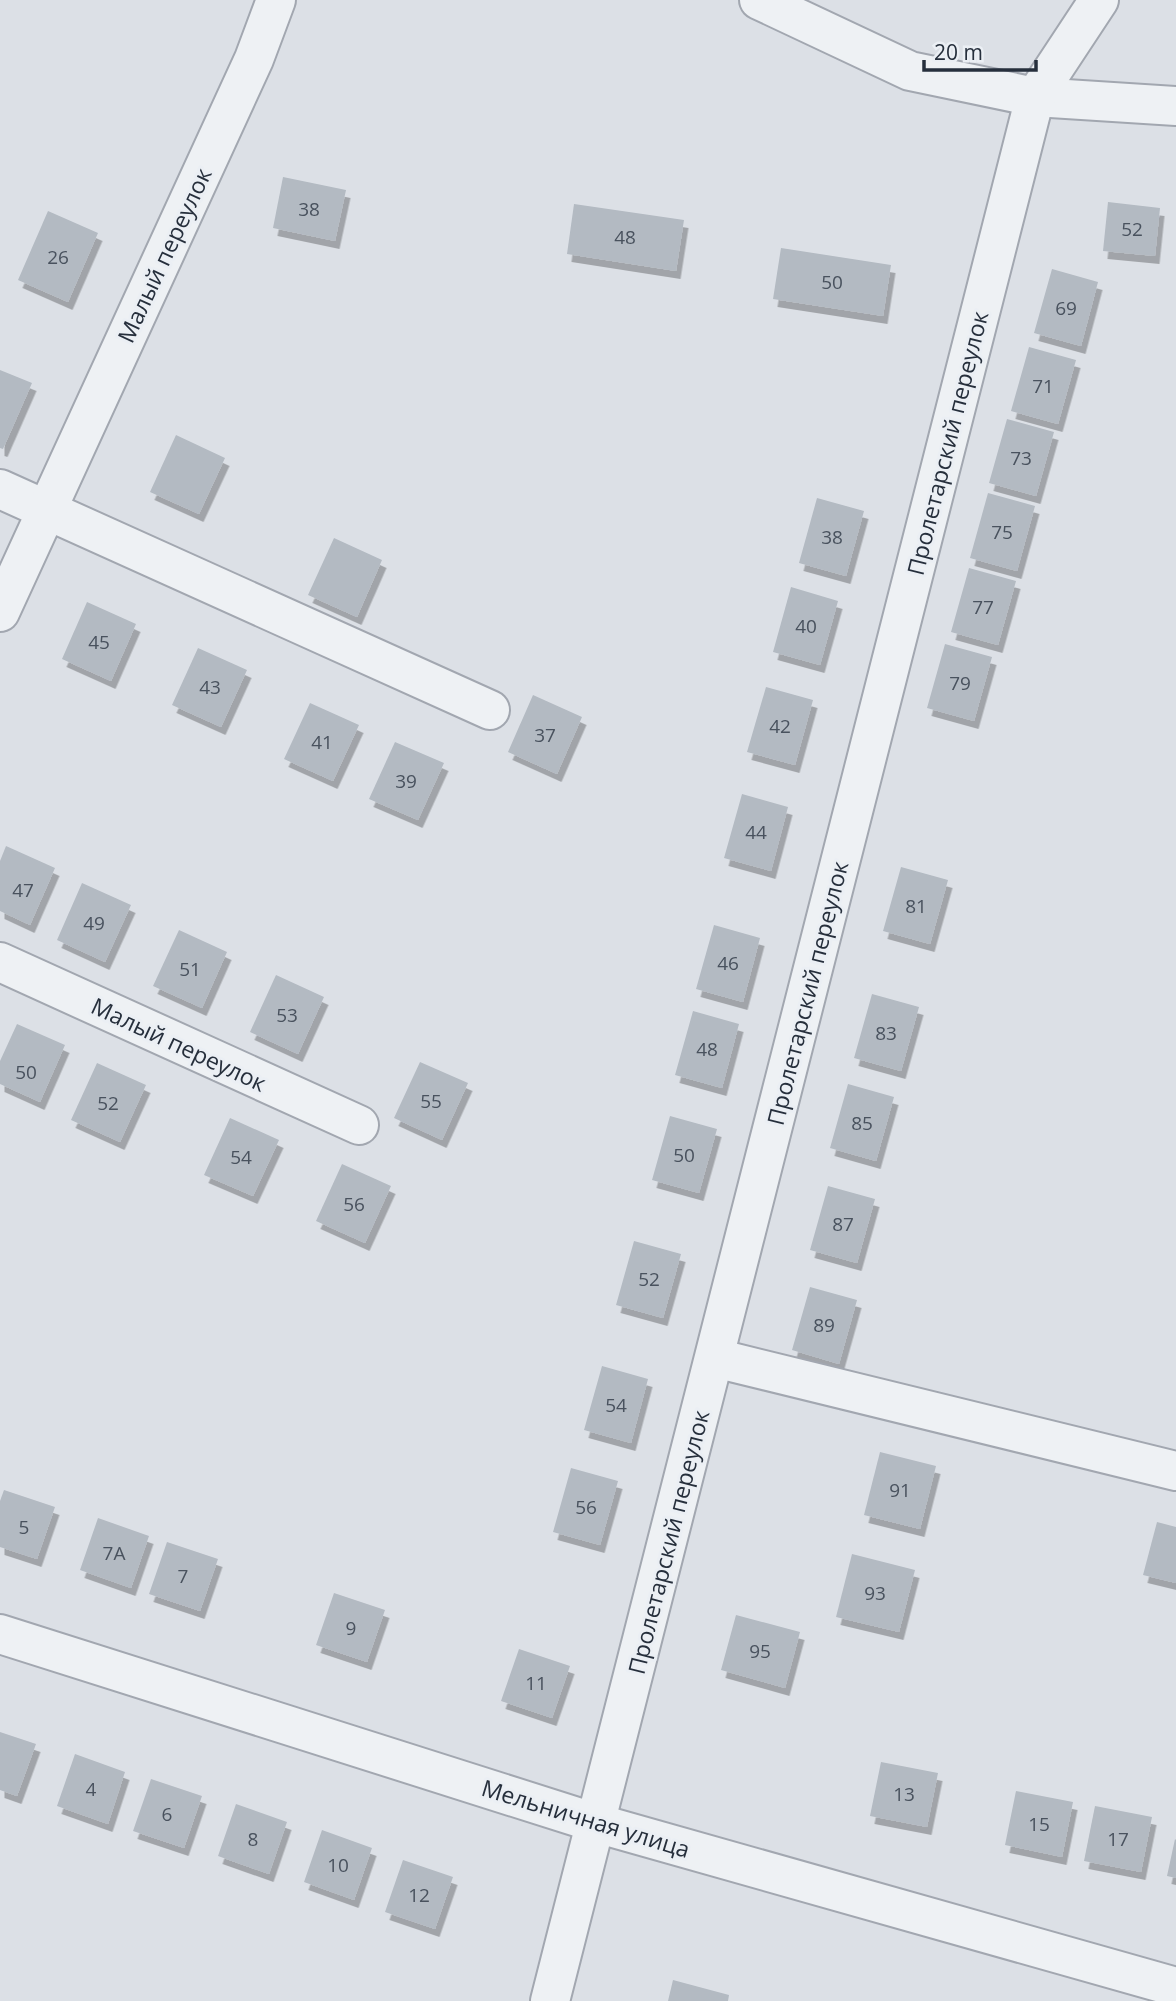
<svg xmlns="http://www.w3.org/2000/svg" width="1176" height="2001" viewBox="0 0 1176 2001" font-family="'Open Sans',sans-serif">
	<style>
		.building { fill: #b3bac2; filter: url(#shadow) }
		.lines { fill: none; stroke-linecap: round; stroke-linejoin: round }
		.street-casing { stroke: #a2a7b0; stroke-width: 42 }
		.street { stroke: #eef1f4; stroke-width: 38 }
		.labels { text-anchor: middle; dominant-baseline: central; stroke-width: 6; stroke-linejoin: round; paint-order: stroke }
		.number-label { font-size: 19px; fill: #49525e }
		.street-label { font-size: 23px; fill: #262f3c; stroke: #ebeff4 }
	</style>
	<defs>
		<filter id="shadow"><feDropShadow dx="4.5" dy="8" stdDeviation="0" flood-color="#0004"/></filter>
	</defs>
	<rect width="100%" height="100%" fill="#dce0e6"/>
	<g class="building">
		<path d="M283 177 346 190 335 241 273 228Z"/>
		<path d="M1108 202 1160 208 1155 256 1103 251Z"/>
		<path d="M574 204 684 220 676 271 567 254Z"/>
		<path d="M48 211 98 233 68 302 18 280Z"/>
		<path d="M781 248 891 265 883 316 773 299Z"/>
		<path d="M1052 269 1098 282 1081 346 1034 333Z"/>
		<path d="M1029 347 1076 360 1058 424 1011 411Z"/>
		<path d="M0 370 32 383 3 449 0 448Z"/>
		<path d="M1007 419 1054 432 1036 496 989 483Z"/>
		<path d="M176 435 225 458 199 514 150 492Z"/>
		<path d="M988 493 1035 506 1017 571 970 558Z"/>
		<path d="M817 498 864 511 846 576 799 563Z"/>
		<path d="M334 538 382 560 357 617 308 595Z"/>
		<path d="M969 568 1016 581 998 645 951 632Z"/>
		<path d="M791 587 838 601 820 665 773 652Z"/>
		<path d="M87 602 136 624 111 681 62 659Z"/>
		<path d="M945 644 992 657 974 721 927 708Z"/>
		<path d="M198 648 247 670 221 727 172 705Z"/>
		<path d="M766 687 813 700 795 765 747 752Z"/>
		<path d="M533 695 582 717 557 774 508 752Z"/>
		<path d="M310 703 359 725 333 781 284 759Z"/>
		<path d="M395 742 444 763 418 820 369 799Z"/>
		<path d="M742 794 788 807 771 871 724 858Z"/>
		<path d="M6 846 55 868 30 925 0 911V861Z"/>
		<path d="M901 867 948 880 930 944 883 931Z"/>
		<path d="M82 883 131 905 105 962 57 940Z"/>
		<path d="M714 925 760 938 743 1002 696 989Z"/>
		<path d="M179 930 227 952 202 1008 153 986Z"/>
		<path d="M276 975 324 997 298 1054 250 1032Z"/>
		<path d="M872 994 919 1007 901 1071 854 1058Z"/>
		<path d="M693 1011 739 1024 722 1088 675 1075Z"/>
		<path d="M17 1024 65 1045 40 1102 0 1084V1061Z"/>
		<path d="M420 1062 468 1083 442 1140 394 1118Z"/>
		<path d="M97 1063 146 1085 120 1142 71 1120Z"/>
		<path d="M848 1084 894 1097 876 1161 830 1148Z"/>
		<path d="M670 1116 717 1129 699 1193 652 1180Z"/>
		<path d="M230 1118 279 1140 253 1196 204 1175Z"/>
		<path d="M342 1164 391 1186 365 1243 316 1221Z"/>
		<path d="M828 1186 875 1199 857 1263 810 1250Z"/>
		<path d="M634 1241 681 1254 663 1318 616 1305Z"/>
		<path d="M810 1287 857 1300 839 1364 792 1350Z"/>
		<path d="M602 1366 648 1379 631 1443 584 1430Z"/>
		<path d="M880 1452 936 1466 920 1529 864 1515Z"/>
		<path d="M571 1468 618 1481 600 1545 553 1532Z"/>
		<path d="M4 1490 55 1507 37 1559 0 1547V1501Z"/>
		<path d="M98 1518 149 1536 131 1588 80 1570Z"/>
		<path d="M1157 1522 1176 1527V1583L1143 1575Z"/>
		<path d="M167 1542 218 1559 200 1611 149 1594Z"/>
		<path d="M852 1554 915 1570 899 1632 836 1617Z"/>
		<path d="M334 1593 385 1610 367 1662 316 1645Z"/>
		<path d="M736 1615 800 1632 785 1688 721 1670Z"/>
		<path d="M519 1649 570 1666 552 1718 501 1701Z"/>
		<path d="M0 1732 36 1744 17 1796 0 1790Z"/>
		<path d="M75 1754 125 1772 108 1824 57 1806Z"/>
		<path d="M881 1762 938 1773 927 1827 870 1816Z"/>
		<path d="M151 1779 202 1796 184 1848 133 1831Z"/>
		<path d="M1016 1791 1073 1802 1062 1857 1005 1845Z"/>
		<path d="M236 1804 287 1822 269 1874 218 1856Z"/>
		<path d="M1095 1806 1152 1817 1141 1872 1084 1861Z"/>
		<path d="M322 1830 372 1848 354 1900 304 1882Z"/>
		<path d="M1175 1839 1176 1840V1878L1167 1876Z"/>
		<path d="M403 1860 453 1877 435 1929 385 1912Z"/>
		<path d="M673 1980 729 1995 728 2001H668Z"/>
	</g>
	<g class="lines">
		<defs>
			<g id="street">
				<path d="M759 0 910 71 1035 97 1176 106"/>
				<path d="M0 489 490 710"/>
				<path d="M0 612 254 59 276 0"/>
				<path d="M0 962 359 1125"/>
				<path d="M715 1358 1176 1471"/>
				<path d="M0 1634 596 1823 1176 1987"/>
				<path d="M550 2001 1035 97 1099 0"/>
			</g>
		</defs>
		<use href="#street" class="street-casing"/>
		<use href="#street" class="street"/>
	</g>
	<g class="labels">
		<g class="number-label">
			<text x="309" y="209">38</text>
			<text x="1132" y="229">52</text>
			<text x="625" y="237">48</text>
			<text x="58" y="257">26</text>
			<text x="832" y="282">50</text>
			<text x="1066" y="308">69</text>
			<text x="1043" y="386">71</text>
			<text x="1021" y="458">73</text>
			<text x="1002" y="532">75</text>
			<text x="832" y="537">38</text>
			<text x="983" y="607">77</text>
			<text x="806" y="626">40</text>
			<text x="99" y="642">45</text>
			<text x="960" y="683">79</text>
			<text x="210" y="687">43</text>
			<text x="780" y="726">42</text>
			<text x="545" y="735">37</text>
			<text x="322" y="742">41</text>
			<text x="406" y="781">39</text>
			<text x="756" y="832">44</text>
			<text x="23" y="890">47</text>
			<text x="916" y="906">81</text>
			<text x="94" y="923">49</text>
			<text x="728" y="963">46</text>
			<text x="190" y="969">51</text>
			<text x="287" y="1015">53</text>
			<text x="886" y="1033">83</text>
			<text x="707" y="1049">48</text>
			<text x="26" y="1072">50</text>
			<text x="431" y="1101">55</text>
			<text x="108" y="1103">52</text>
			<text x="862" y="1123">85</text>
			<text x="684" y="1155">50</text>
			<text x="241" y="1157">54</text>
			<text x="354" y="1204">56</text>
			<text x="843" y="1224">87</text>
			<text x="649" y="1279">52</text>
			<text x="824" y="1325">89</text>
			<text x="616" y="1405">54</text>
			<text x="900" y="1490">91</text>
			<text x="586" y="1507">56</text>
			<text x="24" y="1527">5</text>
			<text x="114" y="1553">7А</text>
			<text x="183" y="1576">7</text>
			<text x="875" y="1593">93</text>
			<text x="351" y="1628">9</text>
			<text x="760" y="1651">95</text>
			<text x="536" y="1683">11</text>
			<text x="91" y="1789">4</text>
			<text x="904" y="1794">13</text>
			<text x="167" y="1814">6</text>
			<text x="1039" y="1824">15</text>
			<text x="253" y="1839">8</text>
			<text x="1118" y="1839">17</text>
			<text x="338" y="1865">10</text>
			<text x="419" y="1895">12</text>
		</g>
		<g class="street-label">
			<text transform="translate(164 255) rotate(-65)">Малый переулок</text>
			<text transform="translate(947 443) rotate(-76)">Пролетарский переулок</text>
			<text transform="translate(807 993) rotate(-76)">Пролетарский переулок</text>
			<text transform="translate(179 1044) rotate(25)">Малый переулок</text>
			<text transform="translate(668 1542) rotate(-76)">Пролетарский переулок</text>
			<text transform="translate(586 1818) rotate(17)">Мельничная улица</text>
		</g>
	</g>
	<path d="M924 60v10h112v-10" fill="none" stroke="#262f3c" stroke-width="3.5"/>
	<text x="934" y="60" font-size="21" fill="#262f3c" stroke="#ebeff4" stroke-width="5" paint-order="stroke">20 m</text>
</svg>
